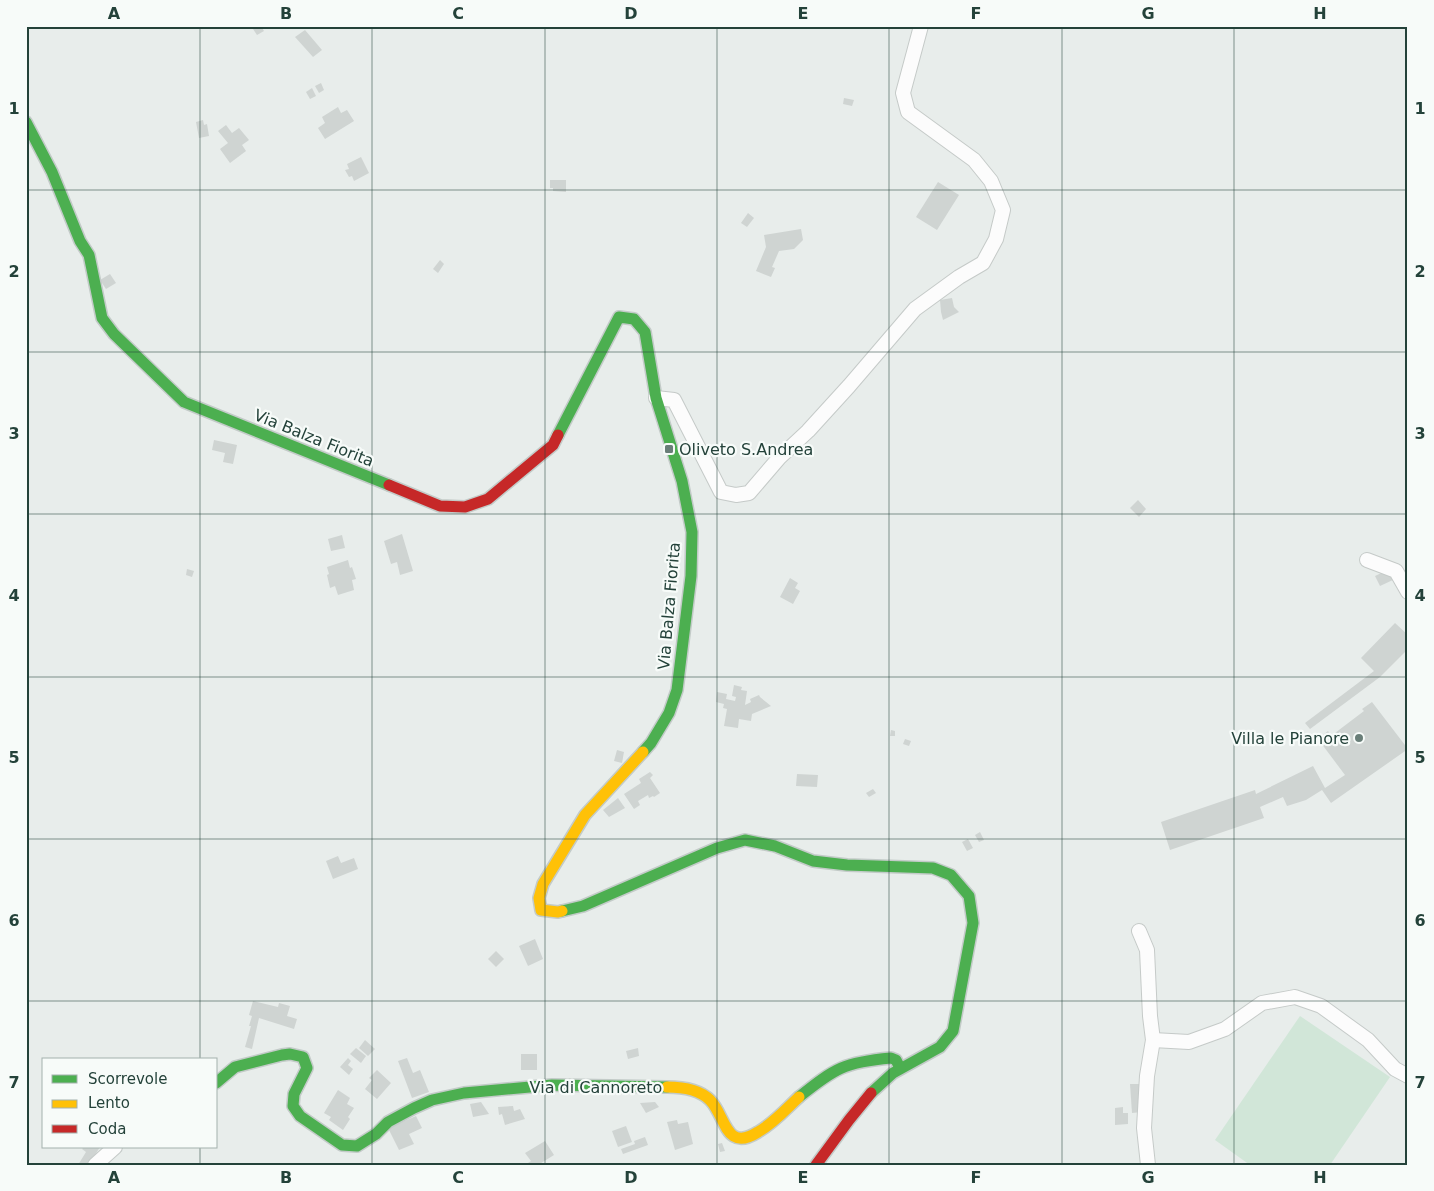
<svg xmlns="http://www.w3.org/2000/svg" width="1434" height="1191" viewBox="0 0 1434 1191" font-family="'DejaVu Sans',sans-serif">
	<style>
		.green { fill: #d1e6d8 }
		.building { fill: #cfd4d2 }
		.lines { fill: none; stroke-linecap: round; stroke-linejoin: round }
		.street-casing { stroke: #c5cac8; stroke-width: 16 }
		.fast-casing { stroke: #c3cbc8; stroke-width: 14 }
		.slow-casing { stroke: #c3cbc8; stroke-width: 14 }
		.jam-casing { stroke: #c3cbc8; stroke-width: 14 }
		.street { stroke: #fcfcfc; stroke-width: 14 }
		.fast { stroke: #4caf50; stroke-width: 11 }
		.slow { stroke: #ffc107; stroke-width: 11 }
		.jam { stroke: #c62828; stroke-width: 11 }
		.grid { fill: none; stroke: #24423a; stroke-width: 1; stroke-opacity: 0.55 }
		.poi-dot { fill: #697e78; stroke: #f7fbf9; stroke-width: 2 }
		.labels { text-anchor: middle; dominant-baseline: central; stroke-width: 4.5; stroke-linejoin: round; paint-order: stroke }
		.street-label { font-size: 16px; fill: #24423a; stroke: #f7fbf9 }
		.poi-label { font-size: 16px; fill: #24423a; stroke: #f7fbf9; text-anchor: start }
		.neatline { fill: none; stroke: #24423a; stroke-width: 2 }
		.grid-label { font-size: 16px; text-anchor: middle; font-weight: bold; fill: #24423a }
	</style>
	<rect width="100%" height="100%" fill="#e8edeb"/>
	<path class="green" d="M1300 1016 1390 1077 1330 1165H1250L1215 1140Z"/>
	<g class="building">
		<path d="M251 26H261L264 31 257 35Z"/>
		<path d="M305 30 322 50 313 57 295 37Z"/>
		<path d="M321 83 324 90 319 93 315 86Z"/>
		<path d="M312 88 316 96 310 99 306 92Z"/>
		<path d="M844 98 854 100 852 106 843 104Z"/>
		<path d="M338 107 341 113 347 110 354 121 325 139 318 128 325 123 322 117Z"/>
		<path d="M203 120 204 125 207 124 209 136 199 138 196 122Z"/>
		<path d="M226 125 232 133 239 128 249 140 242 145 246 151 230 163 220 149 228 143 218 131Z"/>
		<path d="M361 157 369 173 354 181 352 176 349 177 345 170 349 169 347 164Z"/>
		<path d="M550 180H566V192L553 191V188H550Z"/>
		<path d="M938 182 959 195 937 230 916 217Z"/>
		<path d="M748 213 754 218 747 227 741 223Z"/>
		<path d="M801 229 803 240 794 249 779 251 772 267 775 268 771 277 756 271 766 247 764 235Z"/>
		<path d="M440 260 444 264 438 273 433 269Z"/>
		<path d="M110 274 116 283 106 289 100 280Z"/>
		<path d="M952 298 954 307 959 312 943 320 941 312 940 300Z"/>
		<path d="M214 440 237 445 233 464 223 462 225 453 212 450Z"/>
		<path d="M1138 500 1146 509 1139 517 1130 508Z"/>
		<path d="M402 534 413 571 400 575 397 562 391 564 384 541Z"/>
		<path d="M342 535 345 548 331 551 328 539Z"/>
		<path d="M348 560 350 568 352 567 356 579 352 580 354 590 338 595 335 586 330 588 327 575 329 574 327 567Z"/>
		<path d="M187 569 194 571 192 577 186 575Z"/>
		<path d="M1390 569 1395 579 1380 586 1375 576Z"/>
		<path d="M790 578 798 583 795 588 800 591 793 604 780 597Z"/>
		<path d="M1395 623 1408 635V649L1380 677 1310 729 1305 723 1374 671 1361 658Z"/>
		<path d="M734 685 742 687 741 690 747 691 745 705 751 702 750 699 759 695 760 697 771 706 752 714 751 721 739 719 738 728 724 726 727 709 723 708 724 704 716 702 717 692 727 694 726 699 735 701 736 697 732 696Z"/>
		<path d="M1372 702 1408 749 1331 803 1322 790 1306 800 1287 806 1283 797 1260 807 1264 818 1170 850 1161 822 1255 790 1256 794 1313 766 1325 788 1345 775 1318 739 1328 731 1331 736 1364 711 1362 709Z"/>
		<path d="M891 730 895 731V736H890Z"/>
		<path d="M905 739 911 741 909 746 903 744Z"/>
		<path d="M617 750 624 752 622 763 614 761Z"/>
		<path d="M650 772 653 775 650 778 660 793 654 797 653 796 649 798 648 795 638 801 640 805 634 809 624 794 641 783 639 779Z"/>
		<path d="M797 774 818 775 817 787 796 786Z"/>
		<path d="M873 789 876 793 869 797 866 793Z"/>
		<path d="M618 798 625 808 609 817 603 810Z"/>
		<path d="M980 832 984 840 979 842 975 835Z"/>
		<path d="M968 839 973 848 967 851 962 842Z"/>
		<path d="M338 856 341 863 354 858 358 869 333 879 326 861Z"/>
		<path d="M535 939 543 959 528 966 519 946Z"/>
		<path d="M496 951 504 959 496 967 488 959Z"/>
		<path d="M253 1001 278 1007 279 1003 290 1006 287 1016 297 1019 294 1029 259 1018 252 1049 245 1047 251 1026H249L252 1016 249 1015Z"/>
		<path d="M365 1040 375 1049 368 1056 359 1048Z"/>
		<path d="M356 1048 366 1056 361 1063 350 1054Z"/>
		<path d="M638 1048 639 1056 628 1059 626 1051Z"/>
		<rect x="521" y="1054" width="16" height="16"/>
		<path d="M348 1058 351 1061 348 1065 353 1069 349 1075 340 1067Z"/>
		<path d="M407 1058 413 1073 420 1070 429 1092 412 1098 398 1061Z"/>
		<path d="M377 1070 391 1083 377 1099 365 1089 372 1080 369 1078Z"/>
		<path d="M1130 1084H1140L1142 1112 1132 1113Z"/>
		<path d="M338 1090 350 1098 347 1104 354 1108 348 1117 350 1119 343 1130 329 1120 331 1117 324 1113Z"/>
		<path d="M481 1102 489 1114 473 1117 470 1104Z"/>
		<path d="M655 1102 659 1107 646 1113 640 1103Z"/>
		<path d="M513 1106 514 1111 520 1109 525 1119 505 1125 502 1114 499 1115 498 1107Z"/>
		<path d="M1123 1107V1113H1128V1124L1115 1125V1108Z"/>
		<path d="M416 1116 422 1128 409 1134 414 1144 399 1150 388 1128Z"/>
		<path d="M677 1120 678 1124 688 1122 693 1144 675 1150 667 1122Z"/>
		<path d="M626 1126 632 1142 618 1147 612 1131Z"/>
		<path d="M645 1137 648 1145 623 1154 621 1149 635 1144 634 1141Z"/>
		<path d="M545 1141 554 1155 538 1165H525L531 1161 525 1153Z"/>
		<path d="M722 1143 725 1151 720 1152 718 1144Z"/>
		<path d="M84 1147H100L95 1155 97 1156 91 1165H78L86 1152 82 1149Z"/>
	</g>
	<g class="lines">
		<defs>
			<g id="street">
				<path d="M656 398 674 400 721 492 736 495 749 493 779 458 808 431 849 386 915 309 959 277 983 263 996 239 1003 210 991 181 974 160 908 112 903 93 921 26"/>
				<path d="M1367 560 1396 571 1408 592"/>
				<path d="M1139 931 1147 950 1150 1016 1153 1040 1147 1076 1144 1128 1148 1165"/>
				<path d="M1153 1040 1189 1042 1225 1029 1262 1003 1295 997 1321 1006 1368 1040 1395 1069 1408 1076"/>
				<path d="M95 1165 115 1147"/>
			</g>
			<g id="fast">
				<path d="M26 122 52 172 80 241 89 255 102 318 114 334 184 402 389 485"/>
				<path d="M558 435 619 317 634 319 645 332 656 398 682 481 692 532 691 576 677 690 669 713 651 743 643 752"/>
				<path d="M562 911 583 906 717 848 745 840 775 846 813 861 847 865 933 868 951 875 969 896 973 923 953 1031 940 1047 893 1073 871 1093"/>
				<path d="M216 1083 235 1067 282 1055 290 1054 303 1057 307 1068 294 1094 293 1106 300 1116 342 1145 357 1146 376 1134 388 1122 414 1108 432 1100 464 1093 552 1085 667 1087"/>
				<path d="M799 1097C835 1068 845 1062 891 1058L896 1060 900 1068"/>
			</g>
			<g id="slow">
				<path d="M562 911 558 912 541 910 539 898 543 884 585 815 643 752"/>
				<path d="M667 1087C682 1087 699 1089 710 1100 726 1116 725 1153 758 1132 774 1123 786 1109 799 1097"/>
			</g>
			<g id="jam">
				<path d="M389 485 440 506 465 507 488 499 553 445 558 435"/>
				<path d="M816 1165 849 1120 871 1093"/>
			</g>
		</defs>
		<use href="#street" class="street-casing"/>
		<use href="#fast" class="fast-casing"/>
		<use href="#slow" class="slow-casing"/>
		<use href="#jam" class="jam-casing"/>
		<use href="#street" class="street"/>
		<use href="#fast" class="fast"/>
		<use href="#slow" class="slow"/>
		<use href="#jam" class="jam"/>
	</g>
	<path class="grid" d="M200 26V1060M372 26V1165M545 26V1165M717 26V1165M889 26V1165M1062 26V1165M1234 26V1165M26 190H1408M26 352H1408M26 514H1408M26 677H1408M26 839H1408M26 1001H1408M200 1147V1165"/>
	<g class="poi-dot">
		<rect x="664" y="444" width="10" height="10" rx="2.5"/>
		<circle cx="1359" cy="738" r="5"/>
	</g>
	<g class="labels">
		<g class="street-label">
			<text transform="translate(314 438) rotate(22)">Via Balza Fiorita</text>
			<text transform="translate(669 606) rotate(-85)">Via Balza Fiorita</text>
			<text x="596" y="1087">Via di Cannoreto</text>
		</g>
		<g class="poi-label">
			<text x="679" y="449">Oliveto S.Andrea</text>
			<text x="1349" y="738" text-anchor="end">Villa le Pianore</text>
		</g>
	</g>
	<rect width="1434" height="1191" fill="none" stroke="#f7fbf9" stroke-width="55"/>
	<rect x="42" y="1058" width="175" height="90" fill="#f7fbf9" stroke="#a3b1ad"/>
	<rect x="52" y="1075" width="25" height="8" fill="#4caf50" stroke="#a3b1ad"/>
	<text x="88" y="1084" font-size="15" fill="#24423a">Scorrevole</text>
	<rect x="52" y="1100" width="25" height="8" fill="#ffc107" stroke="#a3b1ad"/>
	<text x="88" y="1108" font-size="15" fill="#24423a">Lento</text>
	<rect x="52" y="1125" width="25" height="8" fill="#c62828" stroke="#a3b1ad"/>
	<text x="88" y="1134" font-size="15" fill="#24423a">Coda</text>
	<rect x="28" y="28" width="1378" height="1136" class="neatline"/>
	<g class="grid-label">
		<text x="114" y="19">A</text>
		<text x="286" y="19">B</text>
		<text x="458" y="19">C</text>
		<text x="631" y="19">D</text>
		<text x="803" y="19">E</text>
		<text x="976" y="19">F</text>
		<text x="1148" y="19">G</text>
		<text x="1320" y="19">H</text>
		<text x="14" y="114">1</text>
		<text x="1420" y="114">1</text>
		<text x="14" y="277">2</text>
		<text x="1420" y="277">2</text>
		<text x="14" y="439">3</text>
		<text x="1420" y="439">3</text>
		<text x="14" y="601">4</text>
		<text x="1420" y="601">4</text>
		<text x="14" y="763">5</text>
		<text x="1420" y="763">5</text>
		<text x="14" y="926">6</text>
		<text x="1420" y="926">6</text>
		<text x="14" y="1088">7</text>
		<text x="1420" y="1088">7</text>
		<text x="114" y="1183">A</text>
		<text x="286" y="1183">B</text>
		<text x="458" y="1183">C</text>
		<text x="631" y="1183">D</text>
		<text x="803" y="1183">E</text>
		<text x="976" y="1183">F</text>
		<text x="1148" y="1183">G</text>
		<text x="1320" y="1183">H</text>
	</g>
</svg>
